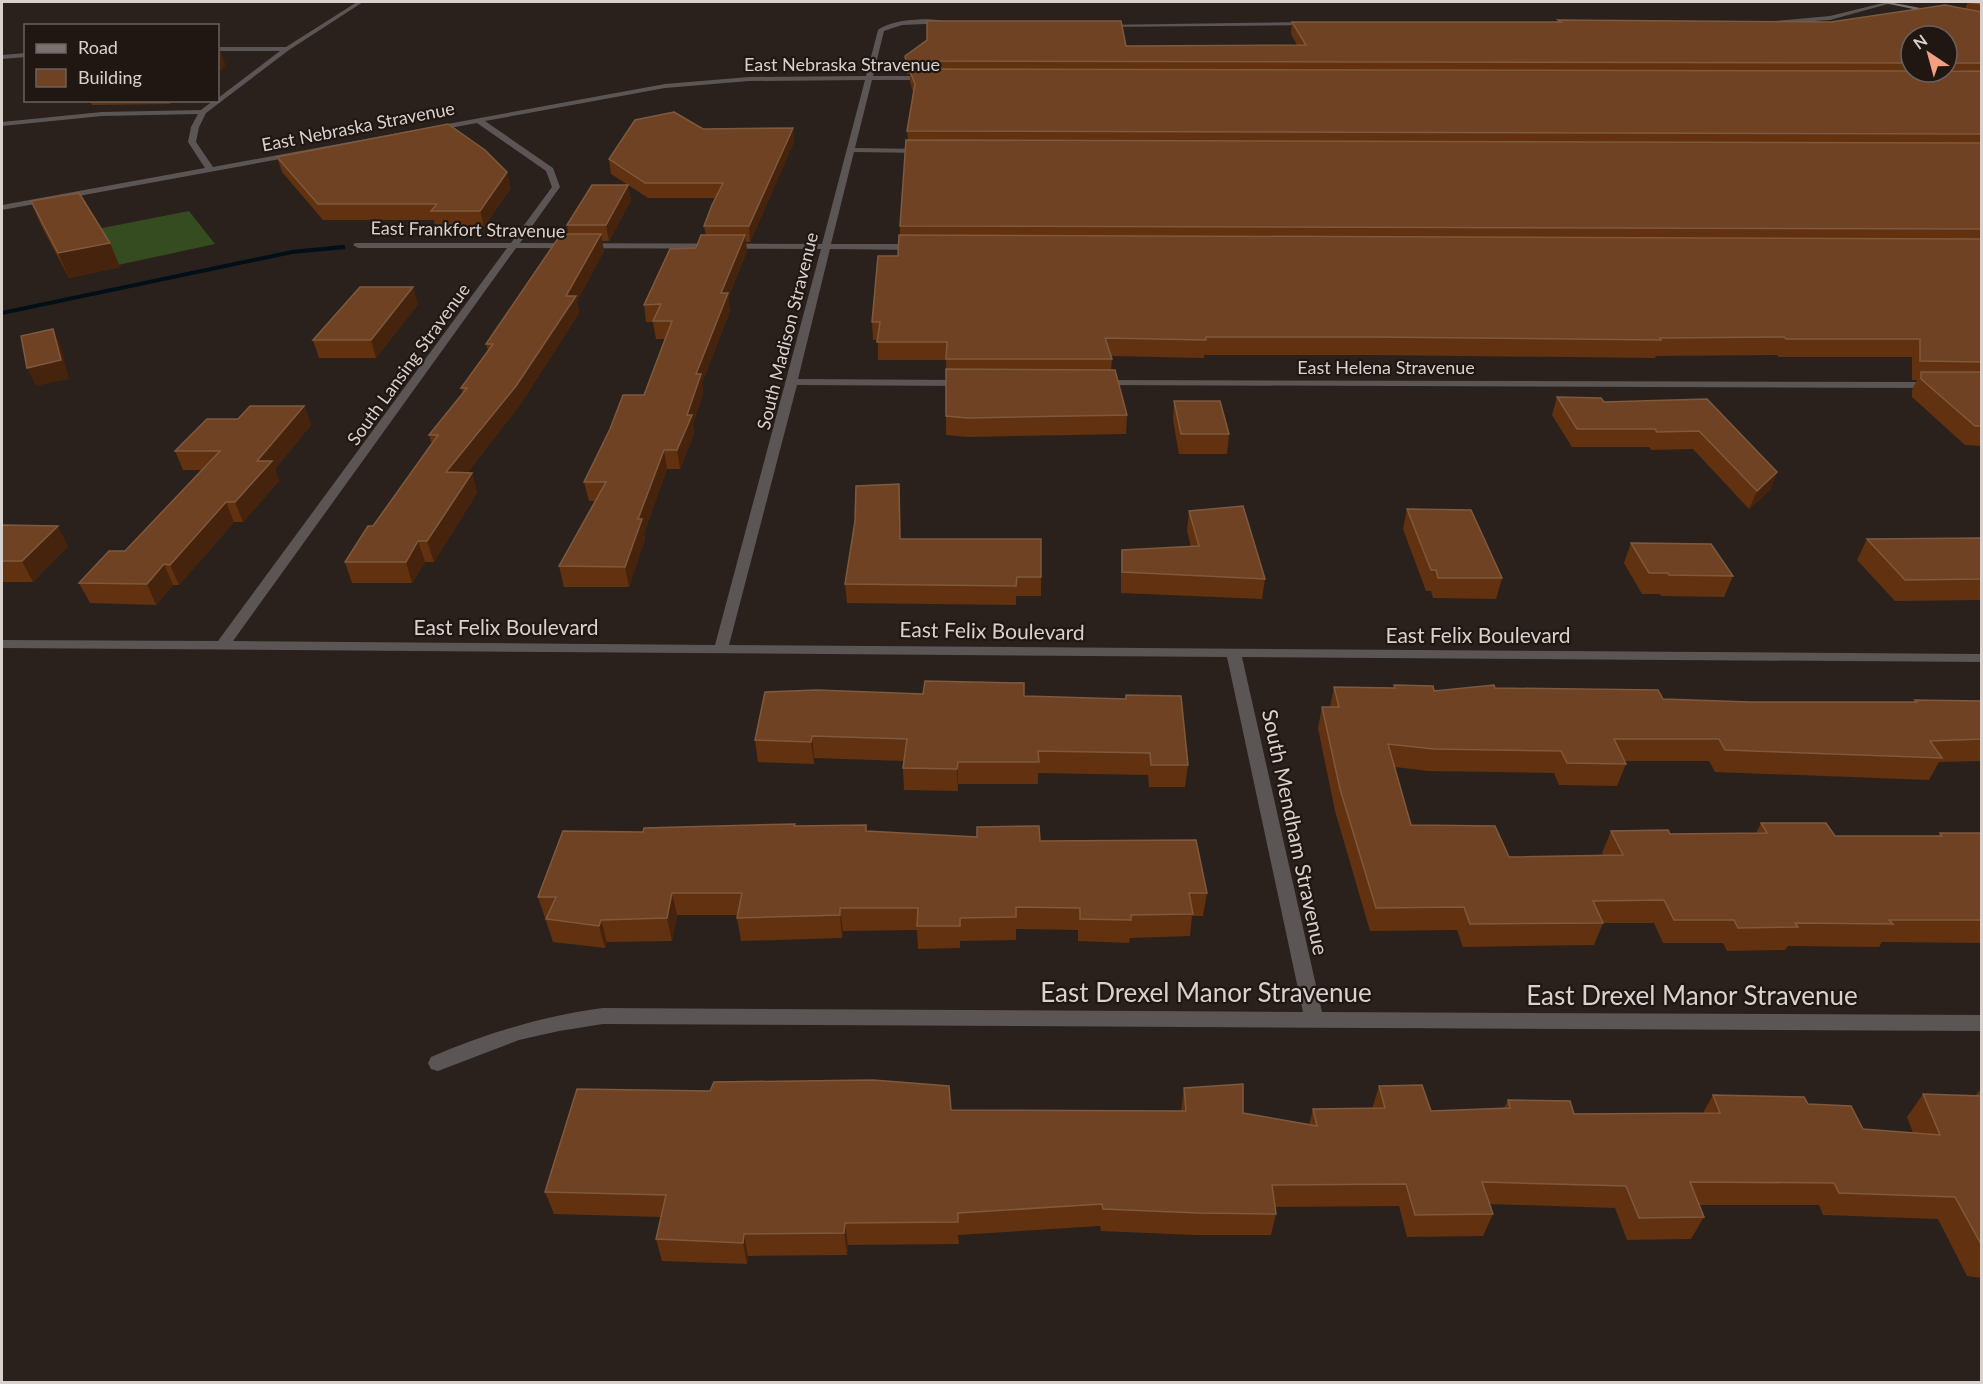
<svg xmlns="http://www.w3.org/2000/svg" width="1983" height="1384" viewBox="0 0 1983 1384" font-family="Lato,sans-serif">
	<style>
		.green { fill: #354b20 }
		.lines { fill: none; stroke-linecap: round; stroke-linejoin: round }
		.stream { fill: #000f18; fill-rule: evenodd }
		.minor { fill: #5b5555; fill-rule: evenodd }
		.secondary { fill: #7a7171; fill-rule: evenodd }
		.wall { fill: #62310f; fill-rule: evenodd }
		.shaded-wall { fill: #46230c }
		.building { fill: #6f4224; stroke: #7f593e; stroke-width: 1.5 }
		.labels { text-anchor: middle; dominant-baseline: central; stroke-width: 4.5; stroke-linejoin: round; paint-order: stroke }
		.far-street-label { font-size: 18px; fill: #d8d1ce; stroke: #201713 }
		.street-label { font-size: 21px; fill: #d8d1ce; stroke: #201713 }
		.near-street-label { font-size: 26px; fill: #d8d1ce; stroke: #201713 }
	</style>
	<rect width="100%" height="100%" fill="#2a211c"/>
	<path class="green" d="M189 211 215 244 118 265 97 229Z"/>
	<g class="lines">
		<path class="stream" d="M342 245H345V249L292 254 2 315V311L292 250Z"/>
		<g class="minor">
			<path d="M357 2H363L289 50 206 113 199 127 196 142 213 167 665 84 749 77 866 76 878 30C891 19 934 16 949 23L902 25 884 31 873 76H929L932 78 929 80H872L855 148 924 149 928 151 924 153 854 152 831 244H919L924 247 919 250 830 249 798 379 965 380 970 383 965 386 797 385 729 645 1982 654V662L1242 657 1322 1012 1982 1015V1031L603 1024 559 1031 519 1040 438 1071 431 1069 428 1063 431 1057C487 1033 543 1016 603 1008L1303 1012 1227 657 2 648V640L218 641 507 248H358L353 245 355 243H511L552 187 546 171 477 123 2 210V205L205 168 188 142 191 127 198 114 102 116 2 126V122L102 112 201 110 214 100H218V98L280 51H218V47H286ZM865 80 822 244 520 243 560 187 553 168 485 121 665 88 749 81ZM516 248 821 249 715 645 233 641Z"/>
			<path d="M1887 2H1895L1830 20 1768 24 1765 22 1830 16Z"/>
			<path d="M1312 22 1314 25 1102 27 1099 25Z"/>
			<path d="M26 53V57L2 59V55Z"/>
			<path d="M1100 380 1934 382 1939 385 1934 388 1096 385V381Z"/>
		</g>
		<path class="secondary" d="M1879 2H1889L1941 12 1938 14Z"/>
	</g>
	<g class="wall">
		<path d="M1968 2H1982V446L1965 445 1912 397V390L1917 380H1912V357H1779L1777 355 1656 356 1655 358 1372 355H1204V358L1111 356 1112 359 1111 370 1127 415 1126 434 968 437 946 435V360H878V340H873L872 322 898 256 900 235V226L908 140 907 131 913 92 910 82V74H907L905 69V56L1126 46 1297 45 1291 34 1292 22H1557L1558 20 1831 22 1965 9ZM1911 36H1947V72H1911Z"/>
		<path d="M90 100H175L170 104 92 105Z"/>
		<path d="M793 128 794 142 750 242H746L747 251 728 298 730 311 702 383 703 393 693 424 694 434 680 469H667L644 533 645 539 629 587H564L559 566 595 501H589L584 482 644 395 665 339H656L653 322H646L644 305 696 248 706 235 704 226 715 198H648L628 185 631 200 609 241H602L604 251 577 301 579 313 520 405 467 473H472L477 493 434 562H425L412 583H352L345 562 373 526 432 444 429 435 463 393 461 388 488 350 486 344 568 234 567 225 628 185 611 174 609 159 703 129Z"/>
		<path d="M277 157 511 188 484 227H435L434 220H323L282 172Z"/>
		<path d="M31 201 120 267 69 278 41 225Z"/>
		<path d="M418 304 376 358H319L313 340Z"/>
		<path d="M1557 397 1604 402 1707 399 1777 472 1770 490 1749 509 1693 449 1651 450 1649 447H1572L1552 415Z"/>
		<path d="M1174 401 1229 434 1227 454H1179L1173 420Z"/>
		<path d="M304 406 311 425 275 469 279 481 243 522H234L179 585H173L156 605 90 603 79 583 125 551 202 470H183L175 451 238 419Z"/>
		<path d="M899 484 900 539 1041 577V596H1016V605L847 603 845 584Z"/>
		<path d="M1407 509 1502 578 1496 599 1433 598 1431 591H1426L1403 529Z"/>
		<path d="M1189 511 1265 579 1262 599 1121 593V571L1122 550 1191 547 1187 531Z"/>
		<path d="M2 525 68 546 33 582H2Z"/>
		<path d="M1982 538V600L1895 601 1857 560 1867 539Z"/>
		<path d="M1631 543 1733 576 1724 597 1661 596 1660 594H1642L1624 563Z"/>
		<path d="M1394 685 1434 691 1495 688 1663 699 1750 702H1914L1915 700 1982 701V761L1939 762 1929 780 1715 772 1709 761H1624L1626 764 1617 786 1559 785 1554 773 1428 771 1395 767 1411 825 1509 857 1603 855 1602 853 1611 831 1670 834 1756 833 1761 823 1835 836H1938L1940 833H1982V943L1882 942 1879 947 1788 946 1785 950 1727 951 1723 943H1663L1654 923H1603L1594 945 1463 947 1457 930 1370 931 1335 811 1318 728 1322 707H1330L1334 687 1394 688Z"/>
		<path d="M923 694 1024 696 1125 699 1126 695 1188 765 1185 787H1149L1148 775 1038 773V784H958V791L904 790 903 768 904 761 814 758V764L758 762 755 740Z"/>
		<path d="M795 826 867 832 1040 841 1207 893 1203 916H1192L1190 936 1130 938 1129 943 1078 941V930L1016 929V940L960 941V948L918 949 917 930 843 931 842 938 741 941 737 918 738 915H677L672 941 607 942 605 948 553 942 538 897Z"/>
		<path d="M1379 1086 1431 1111 1504 1108 1508 1100 1574 1114 1703 1113 1713 1095 1808 1104 1863 1129 1913 1133 1907 1117 1923 1094 1975 1096 1980 1090H1982V1278L1967 1276 1938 1219 1823 1215 1819 1205H1699L1704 1217 1691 1239 1627 1240 1615 1208 1489 1204 1493 1214 1483 1236 1407 1237 1399 1206 1275 1207 1276 1214 1271 1235H1194L1101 1231 1100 1226 958 1235 959 1244 848 1245 847 1255 748 1256 747 1264 662 1261 656 1239 661 1217 554 1214 545 1192 951 1110 1181 1111 1184 1088 1243 1113 1309 1125 1313 1109H1372Z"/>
	</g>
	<g class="shaded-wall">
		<path d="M219 47 226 66 218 72V48Z"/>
		<path d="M168 100H175L170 104Z"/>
		<path d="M793 128 794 142 750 242 749 226Z"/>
		<path d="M507 172 511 188 484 227 480 211Z"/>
		<path d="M628 185 631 200 609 241 606 225Z"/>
		<path d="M601 234 604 251 577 301 579 313 520 405 452 492 446 472 566 296Z"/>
		<path d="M745 235 747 251 728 298 730 311 702 383 703 393 693 424 694 434 680 469 677 450 687 415 696 374 721 293Z"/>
		<path d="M110 243 120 267 69 278 58 253Z"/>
		<path d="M413 287 418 304 376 358 371 340Z"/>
		<path d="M53 329 61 347 69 379 36 386 27 368Z"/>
		<path d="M304 406 311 425 275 469 279 481 243 522 235 502 257 461Z"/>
		<path d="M664 450 667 469 644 533 645 539 629 587 625 567 638 519Z"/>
		<path d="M1777 472 1770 490 1749 509 1757 491Z"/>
		<path d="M472 473 477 493 434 562 427 541Z"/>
		<path d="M899 484 900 502 901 557 900 539Z"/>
		<path d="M226 502 234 522 179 585 170 565Z"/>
		<path d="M58 526 68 546 33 582 22 561Z"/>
		<path d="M418 541 425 562 412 583 406 562Z"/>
		<path d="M164 564 173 585 156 605 147 584Z"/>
		<path d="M812 736 814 758V764L811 742Z"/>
		<path d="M958 762V791L957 769Z"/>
		<path d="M672 893 677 915 672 941 667 918Z"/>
		<path d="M840 908 843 931 842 938 840 915Z"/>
		<path d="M601 920 607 942 605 948 599 926Z"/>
		<path d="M845 1223 848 1245 847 1255 844 1233Z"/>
		<path d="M744 1234 748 1256 747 1264 743 1243Z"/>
	</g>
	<g class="building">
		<path d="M1968 2H1982V4Z"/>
		<path d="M1945 5 1982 12V63H1947V36H1911V63L906 61 905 56 927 40V21H1121L1126 46 1306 45 1292 22H1561L1558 20 1831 22Z"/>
		<path d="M909 69 1911 71V72L1982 71V134L907 131 915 84Z"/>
		<path d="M674 112 703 129 793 128 749 226H704L712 205 723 183H645L609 159 635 120Z"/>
		<path d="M448 124 485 150 507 172 480 211H431L437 204H318L277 157Z"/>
		<path d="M906 140 1982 143V229L900 226Z"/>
		<path d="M592 185H628L606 225H567Z"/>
		<path d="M79 193 110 243 58 253 31 201Z"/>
		<path d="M561 234H601L566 296H576L516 386 446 472 472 473 427 541H418L406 562H345L368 526H373L438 435H429L467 388H461L493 344H486Z"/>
		<path d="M701 235H745L721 293H728L696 374H701L687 415H692L677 450H664L638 519H642L625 567 559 566 606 482H584L610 429 623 395H644L672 321H653L661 304 644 305 670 249 696 248Z"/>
		<path d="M899 235 1982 239V362L1920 361V339H1786L1784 337 1660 338 1661 340 1375 337H1206V340L1105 338 1112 359H946L947 342H877L880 322H872L878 256H898Z"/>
		<path d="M360 287H413L371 340H313Z"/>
		<path d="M53 329 61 360 27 368 21 336Z"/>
		<path d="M946 369 1115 370 1127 415 967 418 946 416Z"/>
		<path d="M1921 372H1982V426H1975L1921 379Z"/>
		<path d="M1557 397 1601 398 1604 402 1707 399 1777 472 1757 491 1699 431 1657 432 1655 429H1577Z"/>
		<path d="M1174 401H1220L1229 434H1181Z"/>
		<path d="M250 406H304L257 461H272L235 502H226L170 565 164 564 147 584 79 583 109 551H125L220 451H175L207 419H238Z"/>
		<path d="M899 484 900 539H1041V577H1017L1016 586 845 584 855 521 856 486Z"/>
		<path d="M1243 506 1265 579 1122 572V550L1199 546 1189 511Z"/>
		<path d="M1407 509 1471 510 1502 578H1438L1436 570H1431Z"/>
		<path d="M2 525 58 526 22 561H2Z"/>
		<path d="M1982 538V579L1905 580 1867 539Z"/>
		<path d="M1631 543 1711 544 1733 576 1669 575 1668 573H1649Z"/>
		<path d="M925 681 1024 683V696L1126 699V695L1181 696 1188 765H1151L1150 753 1038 751 1039 762H958L957 769 903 768 907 739 812 736 811 742 755 740 765 692 817 690 923 694Z"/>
		<path d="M1394 685 1433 686 1434 691 1494 685 1495 688 1658 690 1663 699 1750 702H1917L1915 700 1982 701V739L1930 741 1942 758 1725 750 1719 739H1614L1626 764 1567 763 1561 751 1434 749 1388 744 1411 825 1495 826 1509 857 1623 855 1611 831 1668 830 1670 834 1767 833 1761 823H1826L1835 836H1942L1940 833H1982V920H1889L1893 924 1795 923 1798 927 1738 928 1734 920H1674L1664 900 1593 901 1603 923 1470 924 1464 907 1376 908 1340 789 1322 707H1339L1334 687 1395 688Z"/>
		<path d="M795 824 794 826 866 825V831L977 837V827L1039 826 1040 841 1196 840 1207 893H1189L1193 914 1131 915V920L1080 919V908L1016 907V917L960 918V926H917L918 908H840V915L737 918 742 893H672L667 918 601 920 599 926 546 919 556 897H538L563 831 643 832 644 828Z"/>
		<path d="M873 1080 949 1086 951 1110 1186 1111 1184 1088 1243 1084V1113L1317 1126 1313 1109 1385 1108 1379 1086 1422 1085 1431 1111 1510 1108 1508 1100 1570 1101 1574 1114 1720 1113 1713 1095 1804 1097 1808 1104 1851 1106 1863 1129 1940 1135 1923 1094 1982 1096V1246L1955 1197 1839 1193 1834 1183 1690 1182 1704 1217 1639 1218 1626 1186 1482 1182 1493 1214 1415 1215 1406 1184 1272 1185 1276 1214 1198 1213 1103 1209 1102 1204 958 1213V1222L845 1223 844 1233 744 1234 743 1243 656 1239 666 1195 545 1192 577 1089 710 1091 714 1082Z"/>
	</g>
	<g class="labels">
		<g class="far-street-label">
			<text x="842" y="64">East Nebraska Stravenue</text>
			<text transform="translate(358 126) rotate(-11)">East Nebraska Stravenue</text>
			<text transform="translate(468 229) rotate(1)">East Frankfort Stravenue</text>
			<text transform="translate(787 331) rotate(-76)">South Madison Stravenue</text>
			<text transform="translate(408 364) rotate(-54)">South Lansing Stravenue</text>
			<text x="1386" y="367">East Helena Stravenue</text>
		</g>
		<g class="street-label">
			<text x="506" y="626">East Felix Boulevard</text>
			<text transform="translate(992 630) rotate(1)">East Felix Boulevard</text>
			<text x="1478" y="634">East Felix Boulevard</text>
			<text transform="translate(1296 832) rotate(78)">South Mendham Stravenue</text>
		</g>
		<g class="near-street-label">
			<text x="1206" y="992">East Drexel Manor Stravenue</text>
			<text x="1692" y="995">East Drexel Manor Stravenue</text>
		</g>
	</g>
	<rect width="1983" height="1384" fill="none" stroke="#d8d1ce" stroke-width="6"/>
	<rect x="24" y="24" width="195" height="78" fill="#201713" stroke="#6a615e" stroke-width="1.5"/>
	<rect x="36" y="44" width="30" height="9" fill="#7a7171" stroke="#6a615e" stroke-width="1.5"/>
	<text x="78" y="54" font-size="18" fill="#d8d1ce">Road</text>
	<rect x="36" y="69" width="30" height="18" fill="#6f4224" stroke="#6a615e" stroke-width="1.5"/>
	<text x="78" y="84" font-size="18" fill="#d8d1ce">Building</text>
	<g transform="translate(1929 54) rotate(324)"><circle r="28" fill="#201713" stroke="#6a615e" stroke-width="1.5"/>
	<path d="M0-4.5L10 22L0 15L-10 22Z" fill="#f2a081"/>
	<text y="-9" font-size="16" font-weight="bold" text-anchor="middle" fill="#d8d1ce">N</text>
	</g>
</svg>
